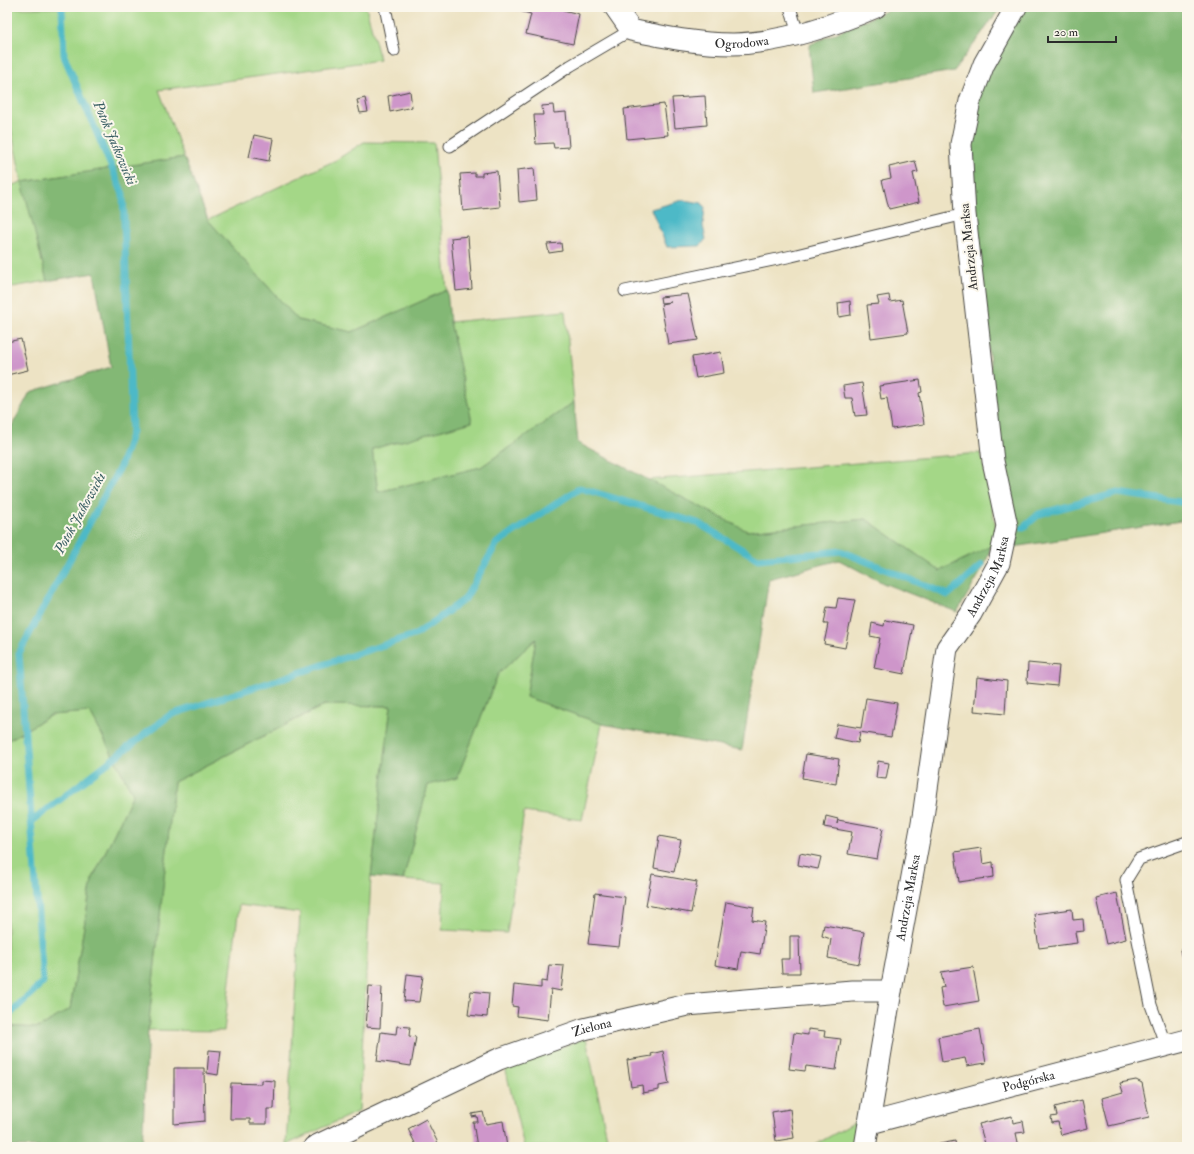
<svg xmlns="http://www.w3.org/2000/svg" width="1194" height="1154" viewBox="0 0 1194 1154" font-family="'IM FELL Double Pica',serif">
	<style>
		.green { fill: #a4d787; stroke: #688159 }
		.forest { fill: #83b874; stroke: #577250 }
		.water { fill: #4db9c7; stroke: #3c7279 }
		.lines { fill: none; stroke-linecap: round; stroke-linejoin: round }
		.stream { stroke: #4db9c7; stroke-width: 7 }
		.building { fill: #ce96ca }
		.service-casing { stroke: #484742; stroke-width: 13 }
		.minor-casing { stroke: #484742; stroke-width: 23 }
		.service { stroke: #fff; stroke-width: 11 }
		.minor { stroke: #fff; stroke-width: 21 }
		.labels { text-anchor: middle; dominant-baseline: central; stroke-width: 4; stroke-linejoin: round; paint-order: stroke }
		.street-label { font-size: 13px; fill: #2b2b2b; stroke: #fbf7ec }
		.water-label { font-size: 14px; font-style: italic; fill: #375d62; stroke: #fbf7ec }
	</style>
	<rect width="100%" height="100%" fill="#fbf7ec"/>
	<filter id="ink" filterUnits="userSpaceOnUse"><feTurbulence type="fractalNoise" baseFrequency=".025" numOctaves="2"/><feDisplacementMap in="SourceGraphic" scale="8" xChannelSelector="R" yChannelSelector="G"/><feConvolveMatrix kernelMatrix="1 2 1 2 8 2 1 2 1" color-interpolation-filters="sRGB"/></filter>
	<filter id="wash" filterUnits="userSpaceOnUse"><feTurbulence type="fractalNoise" baseFrequency=".012" numOctaves="4" result="noise"/><feDisplacementMap in="SourceGraphic" scale="16" xChannelSelector="R" yChannelSelector="G"/><feGaussianBlur stdDeviation="0.9" result="paint"/><feColorMatrix in="noise" values="0 0 0 0 0 0 0 0 0 0 0 0 0 0 0 0 0 1.4 0 .05"/><feComposite in="paint" operator="in"/></filter>
	<g filter="url(#wash)">
		<rect width="100%" height="100%" fill="#ede3c4"/>
		<g class="green">
			<path d="M366 7 380 60 159 90 184 157 23 182 47 281 7 288V187L22 182 7 109V8Z"/>
			<path d="M364 142 434 143 447 290 352 332 298 320 208 220 336 160Z"/>
			<path d="M565 311 574 402 481 467 378 492 372 449 472 422 450 322Z"/>
			<path d="M981 453 996 528 991 546 940 571 866 519 747 531 647 480Z"/>
			<path d="M536 639 526 697 602 724 582 820 524 812 507 933 442 930 444 883 403 880 428 785 457 778 498 674Z"/>
			<path d="M325 705 391 706 371 877 359 1111 286 1145 300 913 239 905 224 1031 148 1030 174 782Z"/>
			<path d="M90 712 133 794 92 880 70 1009 38 1028 7 1026V741L51 715Z"/>
			<path d="M586 1038 609 1147H524L505 1067Z"/>
			<path d="M859 1120 854 1147H811Z"/>
		</g>
		<g class="forest">
			<path d="M895 7H1001L954 71 814 93 809 45Z"/>
			<path d="M1022 7H1187V520L1013 547 962 138 984 64Z"/>
			<path d="M184 157 208 220 298 320 352 332 447 290 450 322 472 422 372 449 378 492 481 467 574 402 578 443 747 531 866 519 940 571 991 546 985 565 957 612 883 583 839 560 769 579 742 750 602 724 526 697 536 639 498 674 457 778 428 785 403 880 371 877 391 706 324 705 174 782 148 1030 142 1147H7V1026L38 1028 70 1009 92 880 133 794 90 712 51 715 7 741V435L30 392 111 367 94 273 47 281 22 182Z"/>
		</g>
		<path class="water" d="M683 200 702 203 705 208 703 226 706 239 700 246 667 247 651 209Z"/>
		<g class="lines">
			<g class="stream">
				<path d="M1023 528 1039 514 1118 493 1187 503"/>
				<path d="M31 822 170 715 417 634 465 599 497 543 580 488 698 523 758 559 841 551 948 595 982 565"/>
				<path d="M7 1017 43 982 19 653 120 467 132 432 123 194 64 56 62 7"/>
			</g>
		</g>
		<g id="blocks">
			<g class="building">
				<path d="M564 7 563 10 579 14 573 44 526 34 531 14 507 8Z"/>
				<path d="M410 91 412 107 390 112 388 96Z"/>
				<path d="M705 96 707 125 675 128 672 98Z"/>
				<path d="M365 98 368 112 360 113 357 100Z"/>
				<path d="M664 104 668 135 627 139 624 109Z"/>
				<path d="M553 105 554 113 566 112 569 147 554 148 553 143 536 144 534 115H543L542 106Z"/>
				<path d="M254 135 273 139 269 161 249 157Z"/>
				<path d="M915 161 918 172 913 173 919 202 889 209 882 180 891 178 889 167Z"/>
				<path d="M534 168 537 200 519 202 517 170Z"/>
				<path d="M497 171 500 207 463 211 460 174 475 173V176H482V173Z"/>
				<path d="M468 236 472 289 456 291 451 238Z"/>
				<path d="M561 243 562 251 549 253 547 244Z"/>
				<path d="M688 294 698 340 668 344 661 304 671 302 661 303 660 297Z"/>
				<path d="M889 295 890 302 902 300 908 333 871 338 867 305 879 304 877 297Z"/>
				<path d="M850 301 851 315 839 317 838 303Z"/>
				<path d="M21 339 28 370 7 375V342Z"/>
				<path d="M721 352 724 373 696 378 692 357Z"/>
				<path d="M920 380 922 392 919 393 924 424 892 429 887 398 881 399 879 386Z"/>
				<path d="M862 383 867 415 855 416 852 398H845L843 386Z"/>
				<path d="M838 598 855 600 845 648 824 644 828 624H824L827 607 836 608Z"/>
				<path d="M885 620 913 625 904 674 874 668 880 638 870 636 872 623 884 626Z"/>
				<path d="M1028 663 1059 666 1057 686 1027 683Z"/>
				<path d="M977 677 1007 681 1005 714 974 711Z"/>
				<path d="M866 698 897 703 891 737 860 732 858 743 834 738 837 724 861 728Z"/>
				<path d="M806 754 839 759 836 784 802 778Z"/>
				<path d="M878 761 889 763 886 779 876 778Z"/>
				<path d="M826 816 838 819 837 824 838 820 883 828 877 859 848 854 852 832 824 827Z"/>
				<path d="M659 836 681 840 674 872 654 868Z"/>
				<path d="M981 848 983 864 993 862 994 877 959 882 955 852Z"/>
				<path d="M800 853 821 857 818 869 798 865Z"/>
				<path d="M652 874 697 882 691 913 646 905Z"/>
				<path d="M595 893 625 897 619 947 588 944Z"/>
				<path d="M1117 893 1126 939 1106 944 1096 898Z"/>
				<path d="M726 902 754 907 752 920 765 922 760 954 741 951 738 969 715 965Z"/>
				<path d="M1072 909 1073 920 1083 919 1084 931 1075 932 1077 943 1039 948 1034 914Z"/>
				<path d="M824 925 864 932 859 964 828 958 831 939 822 936Z"/>
				<path d="M790 936H799L800 973H782L781 959H790Z"/>
				<path d="M1187 949V975H1186L1180 950Z"/>
				<path d="M549 965 564 966 561 991 551 989 548 1020 517 1016 518 1007 512 1006 514 985 541 988V981L547 982Z"/>
				<path d="M973 967 979 1001 943 1007 940 988 944 987 941 972Z"/>
				<path d="M407 974 423 976 419 1002 404 1001Z"/>
				<path d="M369 986 382 987 380 1028 366 1027Z"/>
				<path d="M471 991 489 993 487 1017 468 1015Z"/>
				<path d="M397 1026 410 1027 409 1036 416 1037 411 1066 377 1061 381 1032 396 1034Z"/>
				<path d="M808 1029 825 1031 824 1037 841 1039 836 1070 806 1066 805 1071 789 1069 794 1033 808 1035Z"/>
				<path d="M980 1029 986 1063 967 1066 965 1058 942 1062 938 1037Z"/>
				<path d="M209 1050 221 1051 218 1075 207 1073Z"/>
				<path d="M663 1051 669 1084 659 1086V1090L643 1093 642 1085 631 1087 627 1060 652 1056 651 1054Z"/>
				<path d="M174 1068H204L205 1121 174 1124Z"/>
				<path d="M261 1080 275 1081 274 1109H267V1124H250V1119H230L231 1083 261 1084Z"/>
				<path d="M1136 1080 1142 1083 1149 1117 1109 1126 1102 1098 1123 1092 1120 1083Z"/>
				<path d="M1082 1100 1088 1128 1061 1135 1058 1122 1052 1123 1051 1117 1057 1116 1055 1107Z"/>
				<path d="M790 1109 794 1138 776 1141 772 1112Z"/>
				<path d="M483 1112 486 1124 503 1121 507 1147H477L473 1122H478L477 1116 472 1117V1114Z"/>
				<path d="M1012 1116 1013 1123 1023 1121 1025 1132 1016 1133 1019 1147H986L979 1124Z"/>
				<path d="M426 1119 440 1147H417L408 1129Z"/>
				<path d="M955 1141 956 1147H930V1146Z"/>
			</g>
		</g>
	</g>
	<g filter="url(#ink)">
		<use href="#blocks" fill-opacity="0" stroke="#484742" stroke-width="1"/>
		<g class="lines">
			<defs>
				<g id="service">
					<path d="M385 7 394 51"/>
					<path d="M790 7 798 34"/>
					<path d="M450 146 570 66 631 30"/>
					<path d="M625 291 792 256 965 214"/>
					<path d="M1166 1046 1151 1005 1126 880 1139 859 1187 842"/>
				</g>
				<g id="minor">
					<path id="s1" d="M615 7 631 30C664 37 698 44 733 44 781 43 832 26 876 7"/>
					<path id="s2" d="M870 1123 1187 1040"/>
					<path id="s3" d="M314 1147 499 1059 584 1029 687 1005 852 991H891"/>
					<path id="s4" d="M865 1147 891 991 923 817 947 648 971 614 999 563 1007 526 993 461 965 214 961 144 970 101 984 64 1016 7"/>
				</g>
			</defs>
			<use href="#service" class="service-casing"/>
			<use href="#minor" class="minor-casing"/>
			<use href="#service" class="service"/>
			<use href="#minor" class="minor"/>
		</g>
	</g>
	<g class="labels">
		<g class="street-label">
			<text stroke="none"><textPath href="#s1" startOffset="140">Ogrodowa</textPath></text>
			<text transform="translate(969 247) rotate(-96)">Andrzeja Marksa</text>
			<text stroke="none"><textPath href="#s4" startOffset="589">Andrzeja Marksa</textPath></text>
			<text stroke="none"><textPath href="#s4" startOffset="253">Andrzeja Marksa</textPath></text>
			<text stroke="none"><textPath href="#s3" startOffset="303">Zielona</textPath></text>
			<text stroke="none"><textPath href="#s2" startOffset="164">Podgórska</textPath></text>
		</g>
		<g class="water-label">
			<text transform="translate(115 143) rotate(67)">Potok Jaśkowicki</text>
			<text transform="translate(80 513) rotate(-61)">Potok Jaśkowicki</text>
		</g>
	</g>
	<rect width="1194" height="1154" fill="none" stroke="#fbf7ec" stroke-width="24"/>
	<path d="M1048 36v6h68v-6" fill="none" stroke="#2b2b2b" stroke-width="2"/>
	<text x="1054" y="36" font-size="12" fill="#2b2b2b" stroke="#fbf7ec" stroke-width="3" paint-order="stroke">20 m</text>
</svg>
